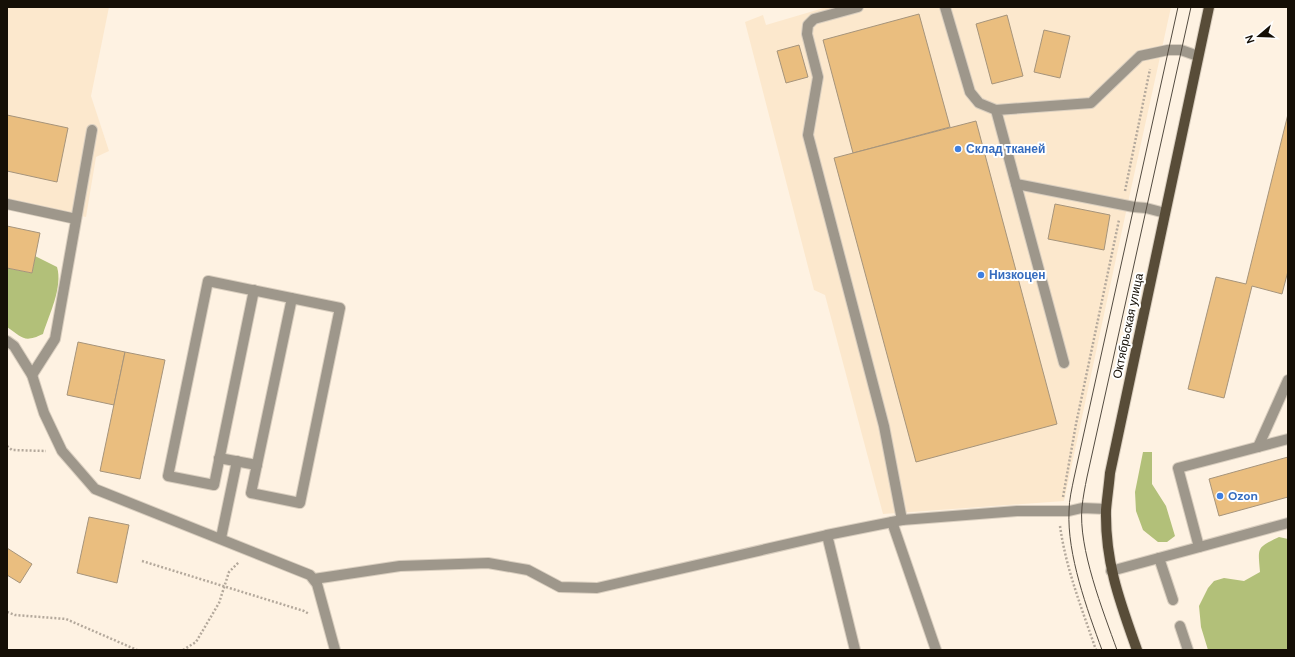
<svg xmlns="http://www.w3.org/2000/svg" width="1295" height="657" viewBox="0 0 1295 657" font-family="'DM Sans',sans-serif">
	<style>
		.built { fill: #fce8cd }
		.forest { fill: #b2c079 }
		.building { fill: #eabe7f; stroke: #a6947b }
		.lines { fill: none; stroke-linecap: round; stroke-linejoin: round }
		.minor-casing { stroke: #d9cebf; stroke-width: 12 }
		.major-casing { stroke: #d9cebf; stroke-width: 12 }
		.path { stroke: #b4a99c; stroke-width: 2.5; stroke-dasharray: 2 2; stroke-linecap: butt }
		.minor { stroke: #9e978b; stroke-width: 10 }
		.major { stroke: #584c38; stroke-width: 10 }
		.tram { stroke: #534b40; stroke-width: 1 }
		.shop-dot { fill: #3f7fe0; stroke: #fff; stroke-width: 1.5 }
		.labels { text-anchor: middle; dominant-baseline: central; stroke-width: 4; stroke-linejoin: round; paint-order: stroke }
		.shop-label { font-size: 12px; font-weight: bold; fill: #366cbe; stroke: #fff; text-anchor: start }
		.street-label { font-size: 12px; fill: #150f06; stroke: #fff }
	</style>
	<rect width="100%" height="100%" fill="#fef2e2"/>
	<g class="built">
		<path d="M7 7H109L91 96 109 151 96 157 86 217 7 200Z"/>
		<path d="M827 7H1171L1129 198 1064 501 883 514 825 295 814 290 745 22 763 15 766 25Z"/>
	</g>
	<g class="forest">
		<path d="M35 256 57 267C63 287 49 315 43 334 24 343 23 338 7 327V268L32 273Z"/>
		<path d="M1143 452H1152V484L1166 506 1175 536 1167 542H1158L1143 530 1136 511 1135 492Z"/>
		<path d="M1279 537 1288 539V650H1208L1201 627 1199 606 1208 588 1214 581 1224 578 1244 581 1260 572C1258 547 1256 548 1279 537Z"/>
	</g>
	<g class="building">
		<path d="M919 14 950 127 853 153 823 40Z"/>
		<path d="M1007 15 1023 76 992 84 976 24Z"/>
		<path d="M1044 30 1070 36 1060 78 1034 72Z"/>
		<path d="M799 45 808 77 786 83 777 51Z"/>
		<path d="M1288 114V271L1282 294 1252 286 1224 398 1188 389 1216 277 1246 284Z"/>
		<path d="M7 115 68 128 57 182 7 171Z"/>
		<path d="M976 121 1057 424 916 462 834 158Z"/>
		<path d="M1055 204 1110 215 1104 250 1048 239Z"/>
		<path d="M7 226 40 233 32 273 7 268Z"/>
		<path d="M78 342 125 352 114 405 67 395Z"/>
		<path d="M125 352 165 360 140 479 100 471Z"/>
		<path d="M1288 457V497L1219 516 1209 479Z"/>
		<path d="M89 517 129 525 117 583 77 573Z"/>
		<path d="M7 548 32 564 20 583 7 575Z"/>
	</g>
	<g class="lines">
		<defs>
			<g id="minor">
				<path d="M858 7 814 19 808 25 807 34 818 77 808 135 884 426 902 520"/>
				<path d="M945 7 970 92 979 103 996 110"/>
				<path d="M1016 184 1134 207 1146 208 1165 213"/>
				<path d="M7 204 76 219"/>
				<path d="M254 290 214 485 168 476 208 281 340 308 300 503 251 493 292 298"/>
				<path d="M7 341 14 346 32 375 44 413 62 451 95 489 310 575 317 584 335 650"/>
				<path d="M1064 363 996 110 1091 103 1140 56 1168 50H1181L1198 56"/>
				<path d="M32 375 55 339 92 130"/>
				<path d="M1258 447 1288 380"/>
				<path d="M219 458 257 465"/>
				<path d="M892 522 936 650"/>
				<path d="M827 535 855 650"/>
				<path d="M221 538 237 461"/>
				<path d="M1199 547 1178 468 1288 439"/>
				<path d="M1159 558 1173 600"/>
				<path d="M1111 571 1288 523"/>
				<path d="M314 579 400 566 488 563 528 570 560 587 597 588 827 535 902 520 1017 511H1069L1082 508 1106 509"/>
				<path d="M1180 626 1188 650"/>
			</g>
			<path id="major" d="M1137 650C1120 602 1105 563 1106 510 1107 498 1109 485 1110 473L1209 7"/>
		</defs>
		<use href="#minor" class="minor-casing"/>
		<use href="#major" class="major-casing"/>
		<g class="path">
			<path d="M1125 191 1150 69"/>
			<path d="M7 446 12 450 46 451"/>
			<path d="M1063 497 1076 424 1119 220"/>
			<path d="M1060 526C1066 569 1082 609 1096 650"/>
			<path d="M142 561 304 611 309 614"/>
			<path d="M7 612 15 615 66 619 137 650"/>
			<path d="M183 650 196 642 219 603 229 572 239 562"/>
		</g>
		<use href="#minor" class="minor"/>
		<use href="#major" class="major"/>
		<g class="tram">
			<path d="M1102 650C1087 609 1067 555 1069 511 1069 500 1072 488 1074 478L1178 7"/>
			<path d="M1117 650C1103 611 1078 548 1082 507 1083 497 1085 487 1087 477L1191 7"/>
		</g>
	</g>
	<g class="shop-dot">
		<circle cx="958" cy="149" r="4"/>
		<circle cx="981" cy="275" r="4"/>
		<circle cx="1220" cy="496" r="4"/>
	</g>
	<g class="labels">
		<g class="shop-label">
			<text x="966" y="149">Склад тканей</text>
			<text x="989" y="275">Низкоцен</text>
			<text x="1228" y="496">Ozon</text>
		</g>
		<g class="street-label">
			<text transform="translate(1128 326) rotate(-78)">Октябрьская улица</text>
		</g>
	</g>
	<rect width="1295" height="657" fill="none" stroke="#150f06" stroke-width="16"/>
	<g transform="translate(1259 36) rotate(251)" stroke="#ffffff" stroke-width="3" paint-order="stroke">
	<path d="M0-3L7 15L0 10L-7 15Z" fill="#150f06"/>
	<text y="-6" font-size="11" font-weight="bold" text-anchor="middle" fill="#150f06">N</text>
	</g>
</svg>
